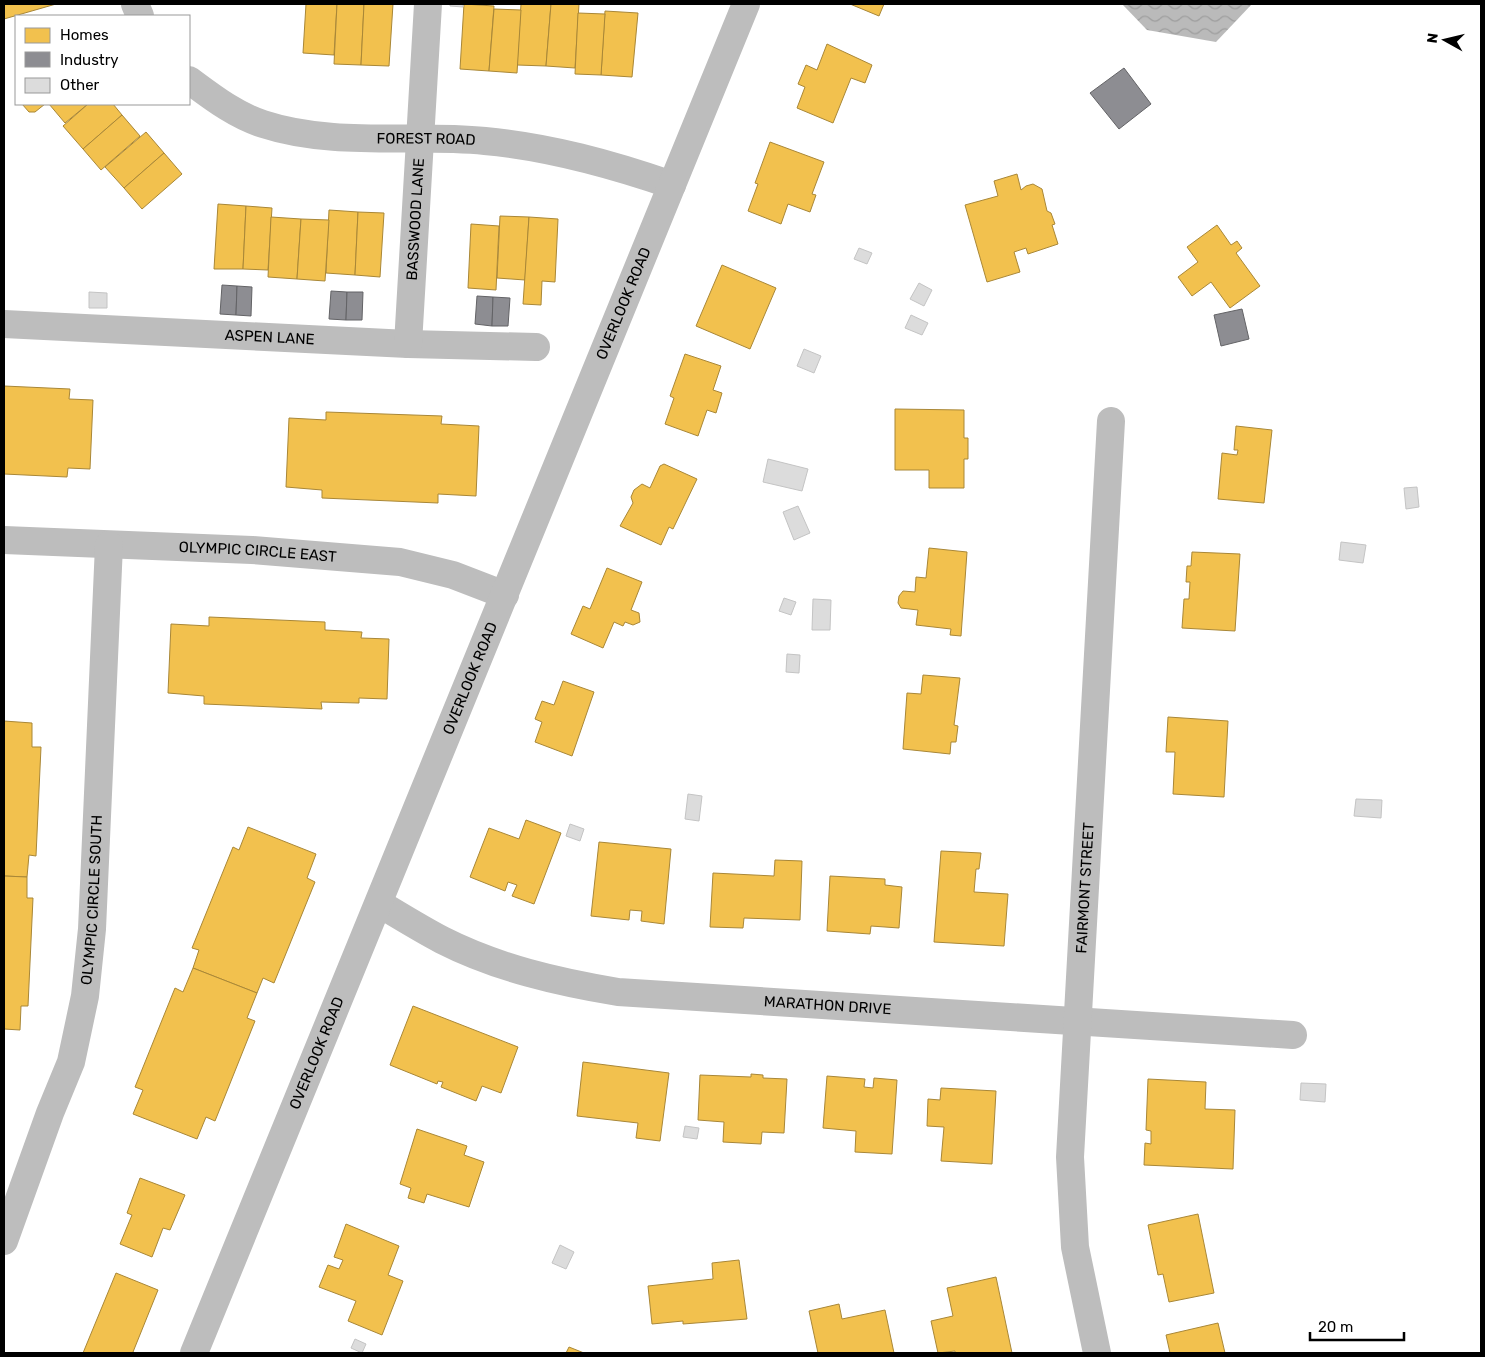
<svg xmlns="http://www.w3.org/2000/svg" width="1485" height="1357" viewBox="0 0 1485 1357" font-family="Rubik,sans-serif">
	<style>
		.water { fill: url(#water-waves) }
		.homes { fill: #f2c14e; stroke: #a98737 }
		.industry { fill: #8d8d92; stroke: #636366 }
		.building { fill: #dcdcdc; stroke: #c4c4c4 }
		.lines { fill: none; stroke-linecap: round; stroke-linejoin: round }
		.minor { stroke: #bdbdbd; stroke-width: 28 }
		.labels { text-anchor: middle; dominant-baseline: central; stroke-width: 5; stroke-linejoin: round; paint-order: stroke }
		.street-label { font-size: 15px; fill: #000; stroke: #fff }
	</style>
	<defs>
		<pattern id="water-waves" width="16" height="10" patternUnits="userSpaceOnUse" patternTransform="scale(1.25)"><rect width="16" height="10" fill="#bababa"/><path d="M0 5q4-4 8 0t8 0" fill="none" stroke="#9e9e9e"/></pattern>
	</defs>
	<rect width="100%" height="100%" fill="#fff"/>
	<path class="water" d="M1122 4H1252L1216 42 1147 30Z"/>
	<g class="homes">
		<path d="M4 4H56L4 19Z"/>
		<path d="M306 4H337L334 55 303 53Z"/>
		<path d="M337 4H364L361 65 334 64Z"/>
		<path d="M364 4H393L389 66 361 65Z"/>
		<path d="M464 4 494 6 489 71 460 69Z"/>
		<path d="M521 4H551L546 66 517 65Z"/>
		<path d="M551 4H579L575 68 546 66Z"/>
		<path d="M850 4H884L879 16Z"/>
		<path d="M494 9 521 10 517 73 489 71Z"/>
		<path d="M605 11 638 13 632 77 601 75Z"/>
		<path d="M578 13 605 14 601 75 575 74Z"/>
		<path d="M827 44 872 65 865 83 851 78 833 123 797 108 805 87 798 84 806 65 817 70Z"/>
		<path d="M22 104H45L35 112H29Z"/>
		<path d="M49 104H88L65 123Z"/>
		<path d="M88 104H113L122 115 83 149 63 126Z"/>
		<path d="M122 115 140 136 101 170 83 149Z"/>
		<path d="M146 132 164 153 124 188 105 167Z"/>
		<path d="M770 142 824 162 812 194 816 195 810 212 788 204 781 224 748 211 758 184 755 183Z"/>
		<path d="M164 153 182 174 142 209 124 188Z"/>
		<path d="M1017 174 1021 190 1026 186 1033 184 1042 189 1047 211 1051 213 1055 224 1052 225 1058 244 1028 254 1026 248 1014 252 1020 272 987 282 965 205 998 196 994 181Z"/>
		<path d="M218 204 246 206 243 269H214Z"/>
		<path d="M246 206 272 208 268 270 243 269Z"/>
		<path d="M329 210 358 212 355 275 326 273Z"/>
		<path d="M358 212 384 213 380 277 355 275Z"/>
		<path d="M500 216 529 217 525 280 497 278Z"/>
		<path d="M271 217 301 219 297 279 268 277Z"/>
		<path d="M529 217 558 219 555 282 542 281 541 305 523 304Z"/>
		<path d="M301 219 329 220 325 281 297 279Z"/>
		<path d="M471 224 499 226 496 290 468 288Z"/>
		<path d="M1217 225 1231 245 1237 241 1242 248 1236 253 1260 286 1230 308 1211 282 1192 296 1178 277 1198 262 1187 247Z"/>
		<path d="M722 265 776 288 750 349 696 326Z"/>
		<path d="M685 354 721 366 713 390 722 393 716 413 707 410 698 436 665 424 674 398 670 396Z"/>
		<path d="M4 386 70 389 69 399 93 400 90 469 68 468 67 477 4 474Z"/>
		<path d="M895 409 964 410V438H968V459H964V488H929V470H895Z"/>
		<path d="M326 412 442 416 441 424 479 426 476 496 438 494V503L322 498V490L286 487 289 418 326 420Z"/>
		<path d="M1236 426 1272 430 1264 503 1218 499 1222 453 1237 455 1238 450H1234Z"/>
		<path d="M664 464 697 479 673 529 669 527 661 545 620 526 633 503 631 497 634 490 642 484 650 488 660 466Z"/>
		<path d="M929 548 967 552 961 636 950 635 951 629 916 625 918 610 901 608 898 603 899 596 903 591 915 592 916 577 926 578Z"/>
		<path d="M1192 552 1240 554 1235 631 1182 628 1184 599H1189L1190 582H1186L1187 566H1191Z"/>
		<path d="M607 568 642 582 631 610 639 613 640 622 633 625 625 622 623 626 614 622 603 648 571 634 583 606 590 609Z"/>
		<path d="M209 617 325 622V630L362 632 361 638 389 639 387 699 359 698V703L321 702 322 709 204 704V696L168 693 171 624 209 626Z"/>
		<path d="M923 675 960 678 954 725 958 726 956 742H951L950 754 903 749 907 693 921 694Z"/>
		<path d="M563 681 594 692 572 756 535 742 542 722 535 719 542 701 554 705Z"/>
		<path d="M1168 717 1228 721 1224 797 1173 794 1175 752H1166Z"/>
		<path d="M4 721 32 723V747H41L36 856 29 855 27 877 4 876Z"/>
		<path d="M526 820 561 833 534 904 512 896 517 885 508 882 505 891 470 877 489 828 519 839Z"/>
		<path d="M248 827 316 854 307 878 315 882 274 983 263 978 257 993 193 968 199 950 192 948 233 847 239 850Z"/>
		<path d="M599 842 671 849 664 924 641 921 642 911 630 910 629 920 591 916Z"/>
		<path d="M941 851 981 853 979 869H976L974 892 1008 894 1004 946 934 942Z"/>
		<path d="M775 860 802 861 800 920 744 918 743 928 710 927 713 873 774 876Z"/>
		<path d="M4 876 27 877V898H33L28 1006H21L20 1030 4 1029Z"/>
		<path d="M830 876 885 879V885L902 887 899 928 871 926 870 934 827 931Z"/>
		<path d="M193 968 257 993 247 1018 255 1021 215 1121 206 1117 197 1139 133 1114 143 1090 135 1087 175 988 183 992Z"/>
		<path d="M413 1006 518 1047 501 1093 482 1086 476 1101 441 1087 443 1082 438 1081 437 1084 390 1065Z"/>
		<path d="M583 1062 669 1073 660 1141 636 1138 638 1123 577 1116Z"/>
		<path d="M751 1074 763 1075V1078L787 1079 784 1133 762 1132 761 1144 723 1142 724 1122 698 1120 700 1075 751 1077Z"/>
		<path d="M827 1076 865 1079 864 1087 873 1088 874 1078 897 1080 892 1154 855 1152 856 1131 823 1128Z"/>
		<path d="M1148 1079 1206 1082 1205 1109 1235 1110 1233 1169 1144 1165 1145 1143 1151 1144V1131L1146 1130Z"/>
		<path d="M941 1088 996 1091 992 1164 941 1161 944 1127 927 1126 928 1099 940 1100Z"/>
		<path d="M417 1129 467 1146 464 1155 484 1162 469 1207 427 1194 424 1203 408 1198 411 1188 400 1184Z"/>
		<path d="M140 1178 185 1195 170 1230 163 1228 152 1257 120 1244 132 1215 127 1213Z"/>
		<path d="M1198 1214 1214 1293 1169 1302 1163 1274 1158 1275 1148 1225Z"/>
		<path d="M346 1224 399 1246 388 1275 403 1281 382 1335 348 1321 356 1301 319 1287 328 1265 339 1269 343 1260 334 1257Z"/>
		<path d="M739 1260 747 1319 683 1324V1321L652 1324 648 1286 713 1279 712 1263Z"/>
		<path d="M116 1273 158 1290 133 1352 135 1353H83Z"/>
		<path d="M996 1277 1012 1353H955V1351L938 1353 931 1321 953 1316 947 1288Z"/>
		<path d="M839 1304 842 1319 885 1310 894 1353H818L809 1311Z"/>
		<path d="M1218 1323 1225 1353H1170L1166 1335Z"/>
		<path d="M569 1347 584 1353H566Z"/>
	</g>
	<g class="industry">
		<path d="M1124 68 1151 104 1119 129 1090 93Z"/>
		<path d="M222 285 237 286 236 315 220 314Z"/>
		<path d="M237 286 252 287 251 316 236 315Z"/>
		<path d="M331 291 347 292 346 320 329 319Z"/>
		<path d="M347 292H363L362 320H346Z"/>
		<path d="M477 296 493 297 492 326 475 324Z"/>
		<path d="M493 297 510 298 508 326H492Z"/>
		<path d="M1242 309 1249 339 1221 346 1214 315Z"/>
	</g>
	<g class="building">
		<path d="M450 4H463V7L450 6Z"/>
		<path d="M859 248 872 253 867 264 854 259Z"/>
		<path d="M919 283 932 290 924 306 910 299Z"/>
		<path d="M89 292 107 293V308H89Z"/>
		<path d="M911 315 928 323 922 335 905 328Z"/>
		<path d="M804 349 821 356 814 373 797 366Z"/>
		<path d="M768 459 808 469 802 491 763 482Z"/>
		<path d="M1417 487 1419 507 1406 509 1404 488Z"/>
		<path d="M798 506 810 533 794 540 783 512Z"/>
		<path d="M1341 542 1366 545 1363 563 1339 560Z"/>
		<path d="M784 598 796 602 791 615 779 611Z"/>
		<path d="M813 599 831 600 830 630H812Z"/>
		<path d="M787 654 800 655 799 673 786 672Z"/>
		<path d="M688 794 702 796 699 821 685 819Z"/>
		<path d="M1356 799 1382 800 1381 818 1354 816Z"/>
		<path d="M570 824 584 829 580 841 566 836Z"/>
		<path d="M1301 1083 1326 1084 1325 1102 1300 1100Z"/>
		<path d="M685 1126 699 1128 697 1139 683 1137Z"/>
		<path d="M560 1245 574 1252 566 1269 552 1263Z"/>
		<path d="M355 1339 366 1344 362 1353 351 1348Z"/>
	</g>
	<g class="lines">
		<g class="minor">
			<path d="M135 4 140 16"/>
			<path id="s1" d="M189 80C212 97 235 115 263 124 333 147 413 134 485 141 550 147 611 164 672 185"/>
			<path id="s2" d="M4 324 408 344 536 347"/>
			<path id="s3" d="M408 344 428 4"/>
			<path id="s4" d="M4 540 252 550 400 562 453 575 505 595"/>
			<path id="s5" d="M380 904C400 916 421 929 442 940 497 968 558 982 618 992L1293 1035"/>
			<path id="s6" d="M4 1241 50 1113 71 1062 85 996 92 929 109 545"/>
			<path id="s7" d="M194 1353 746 4"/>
			<path id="s8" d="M1097 1353 1075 1247 1070 1157 1111 421"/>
		</g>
	</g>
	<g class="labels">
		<g class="street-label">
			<text stroke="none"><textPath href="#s1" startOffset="251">FOREST ROAD</textPath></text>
			<text stroke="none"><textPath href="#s3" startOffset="125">BASSWOOD LANE</textPath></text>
			<text stroke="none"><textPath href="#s7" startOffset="1134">OVERLOOK ROAD</textPath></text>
			<text stroke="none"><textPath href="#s2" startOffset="266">ASPEN LANE</textPath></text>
			<text stroke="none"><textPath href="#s4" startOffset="254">OLYMPIC CIRCLE EAST</textPath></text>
			<text stroke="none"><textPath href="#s7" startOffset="729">OVERLOOK ROAD</textPath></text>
			<text stroke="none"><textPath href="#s8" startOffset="468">FAIRMONT STREET</textPath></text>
			<text stroke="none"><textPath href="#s6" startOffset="355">OLYMPIC CIRCLE SOUTH</textPath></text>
			<text stroke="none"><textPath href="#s5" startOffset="466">MARATHON DRIVE</textPath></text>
			<text stroke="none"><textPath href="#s7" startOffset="324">OVERLOOK ROAD</textPath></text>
		</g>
	</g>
	<rect width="1485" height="1357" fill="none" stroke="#000000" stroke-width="10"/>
	<rect x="15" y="15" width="175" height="90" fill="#ffffff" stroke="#999999"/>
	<rect x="25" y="28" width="25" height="15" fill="#f2c14e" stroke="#999999"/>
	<text x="60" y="40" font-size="15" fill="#000000">Homes</text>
	<rect x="25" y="52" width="25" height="15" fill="#8d8d92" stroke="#999999"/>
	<text x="60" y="65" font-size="15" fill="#000000">Industry</text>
	<rect x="25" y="78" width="25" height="15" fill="#dcdcdc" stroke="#999999"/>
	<text x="60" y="90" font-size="15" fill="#000000">Other</text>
	<g transform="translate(1445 40) rotate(278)" stroke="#ffffff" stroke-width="4" paint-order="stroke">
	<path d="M0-4L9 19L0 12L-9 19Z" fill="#000000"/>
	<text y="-8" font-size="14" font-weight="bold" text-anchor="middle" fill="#000000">N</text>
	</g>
	<path d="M1310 1332v8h94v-8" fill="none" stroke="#000000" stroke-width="2.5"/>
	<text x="1318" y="1332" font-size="15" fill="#000000" stroke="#ffffff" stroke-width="4" paint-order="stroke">20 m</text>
</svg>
